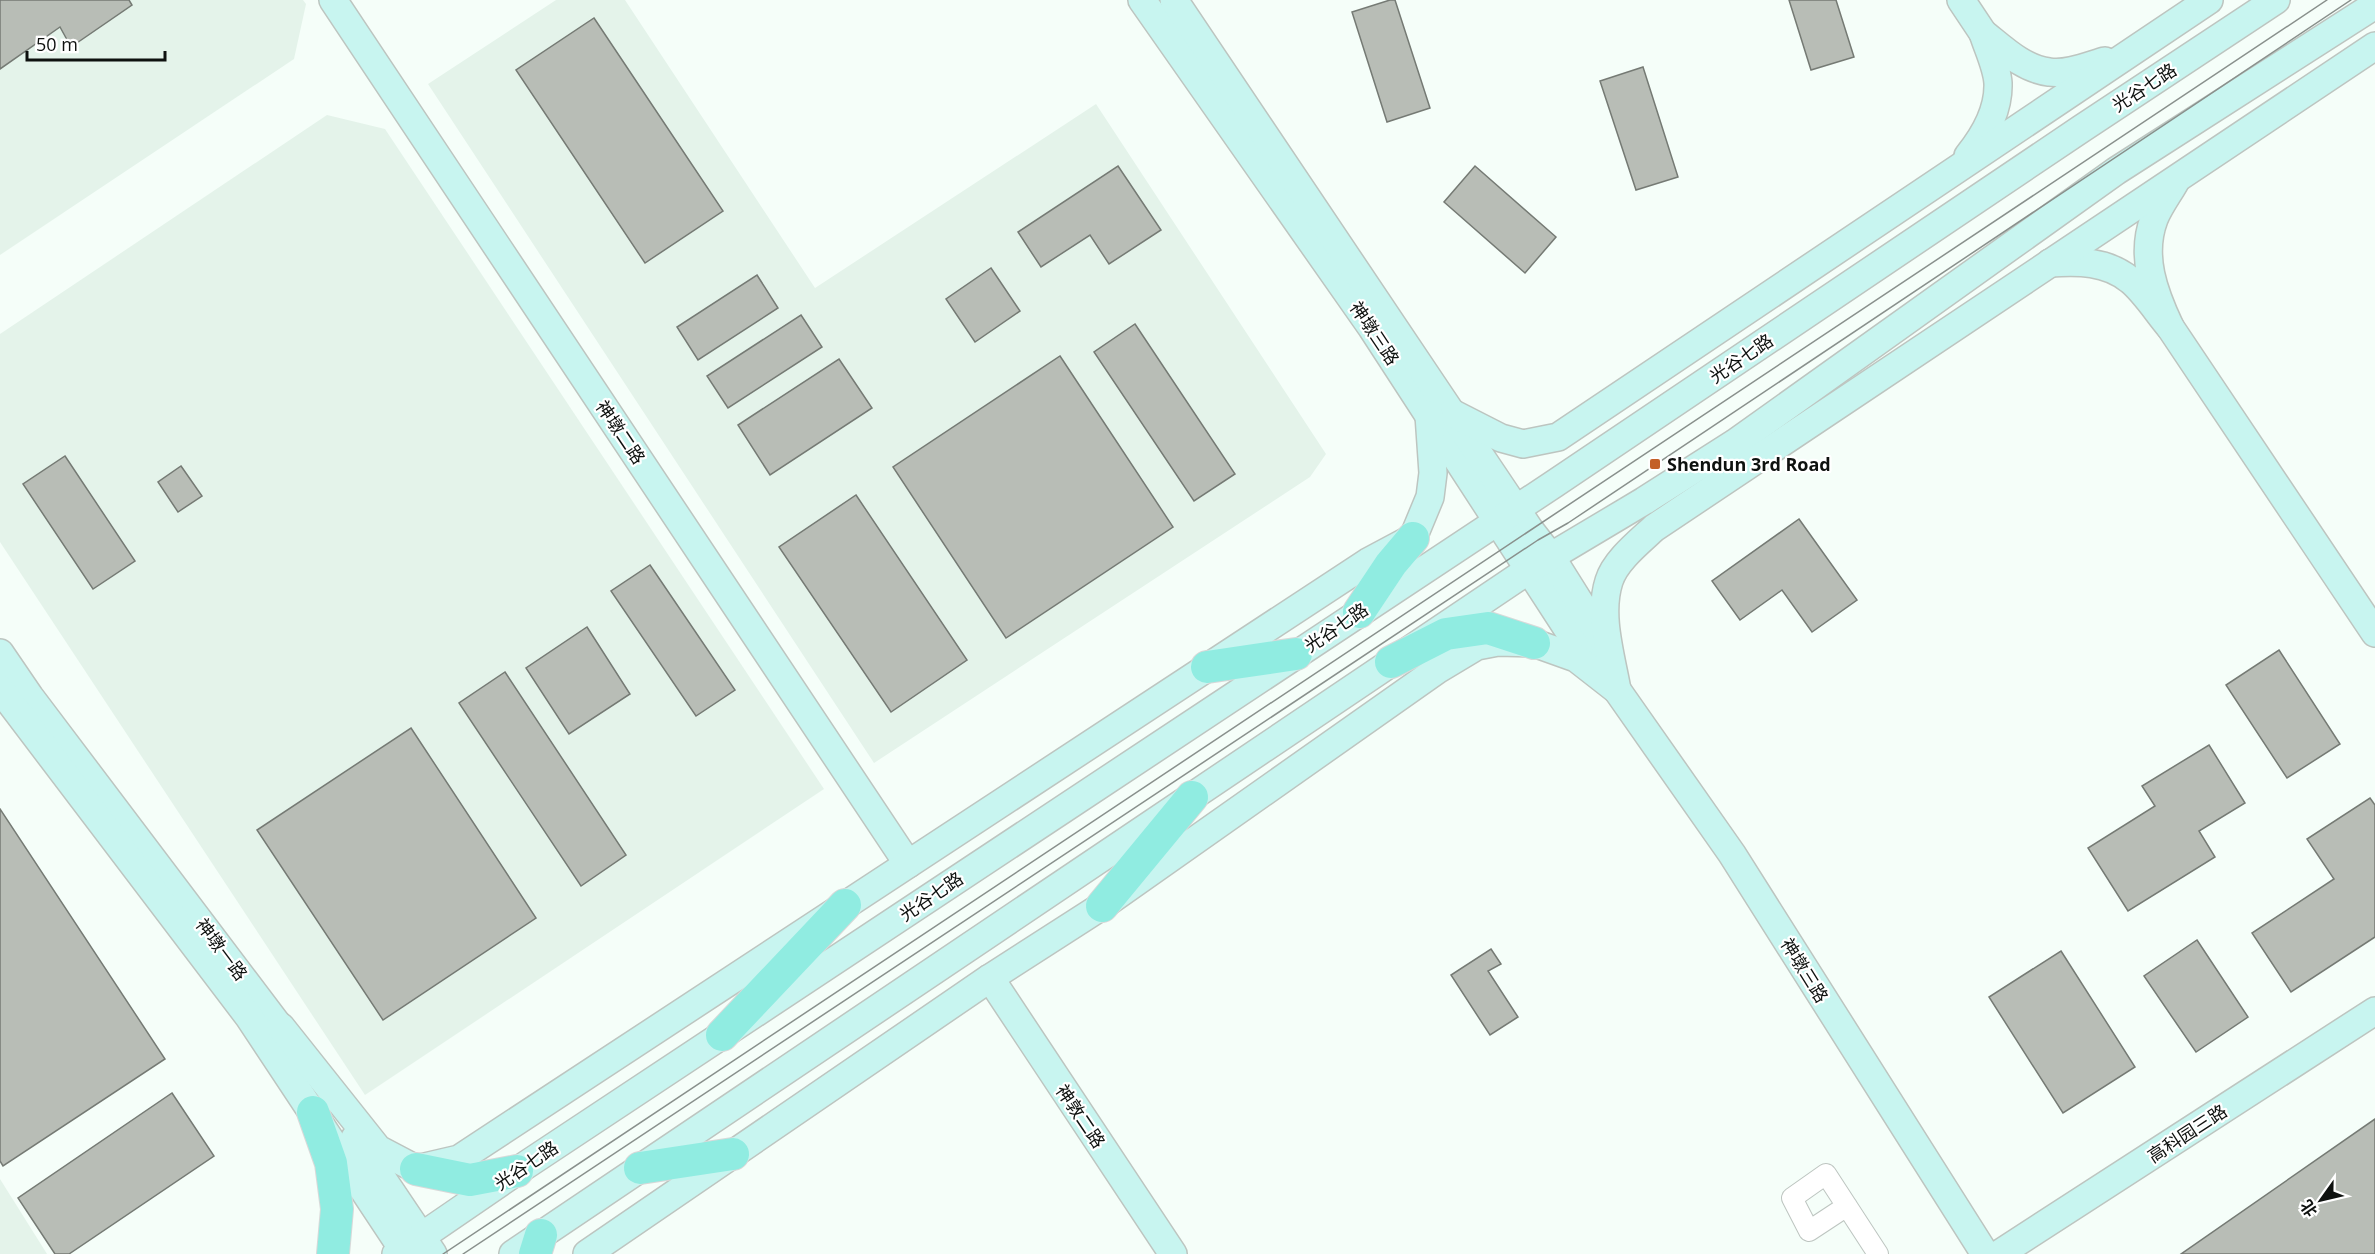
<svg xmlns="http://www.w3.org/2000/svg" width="2375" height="1254" viewBox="0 0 2375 1254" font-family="'Open Sans','Noto Sans SC',sans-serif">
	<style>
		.built { fill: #e4f3ea }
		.building { fill: #b8bdb6; stroke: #757a74; stroke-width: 1.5 }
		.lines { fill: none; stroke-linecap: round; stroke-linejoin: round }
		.street-casing { stroke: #bdc5c0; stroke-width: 22 }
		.secondary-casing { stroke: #bdc5c0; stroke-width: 30 }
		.primary-casing { stroke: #d8d9d9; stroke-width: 34 }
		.street { stroke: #fff; stroke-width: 20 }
		.secondary { stroke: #c8f5f0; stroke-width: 27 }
		.primary { stroke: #90ece1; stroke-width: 32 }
		.tram { stroke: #89908c; stroke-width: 1.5 }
		.poi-dot { fill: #c36026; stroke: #fff; stroke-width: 2 }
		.labels { text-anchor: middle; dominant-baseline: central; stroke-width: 4.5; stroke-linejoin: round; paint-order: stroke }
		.street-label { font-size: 18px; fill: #0e110f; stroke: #fff }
		.poi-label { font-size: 18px; font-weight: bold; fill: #0e110f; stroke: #fff; text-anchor: start }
	</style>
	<rect width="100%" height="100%" fill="#f5fef9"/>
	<g class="built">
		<path d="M0 0H303L306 4 294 59 0 255Z"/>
		<path d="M556 0H625L815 288 1096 104 1326 454 1310 477 874 763 428 84Z"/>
		<path d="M327 115 385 129 824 789 365 1095 0 542V334Z"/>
		<path d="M0 1179 47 1254H0Z"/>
	</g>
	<g class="building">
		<path d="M0 0H129L132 5 71 47 60 27 0 69Z"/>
		<path d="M1390 0H1395L1430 108 1387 122 1352 12Z"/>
		<path d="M1789 0H1836L1854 57 1811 70Z"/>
		<path d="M594 18 723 211 645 263 516 70Z"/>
		<path d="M1643 67 1678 177 1636 190 1600 81Z"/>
		<path d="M1118 166 1161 230 1109 264 1090 235 1041 267 1018 232Z"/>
		<path d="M1475 166 1556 237 1525 273 1444 202Z"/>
		<path d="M991 268 1020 311 975 342 946 299Z"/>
		<path d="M757 275 778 308 698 360 677 327Z"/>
		<path d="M801 315 822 347 728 408 707 376Z"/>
		<path d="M1135 324 1235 474 1194 501 1094 352Z"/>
		<path d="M1060 356 1173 527 1006 638 893 467Z"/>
		<path d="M839 359 872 408 770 475 738 425Z"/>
		<path d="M65 456 135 561 93 589 23 484Z"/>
		<path d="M181 466 202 496 178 512 158 482Z"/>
		<path d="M856 495 967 660 891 712 779 547Z"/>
		<path d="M1799 519 1857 600 1812 632 1782 590 1740 620 1712 581Z"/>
		<path d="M650 565 735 690 696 716 611 591Z"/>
		<path d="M587 627 630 694 569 734 526 668Z"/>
		<path d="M2279 650 2340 744 2287 778 2226 685Z"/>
		<path d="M505 672 626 855 581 886 459 703Z"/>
		<path d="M411 728 536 918 383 1020 257 830Z"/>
		<path d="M2209 745 2245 803 2199 831 2215 857 2128 911 2088 848 2155 806 2142 786Z"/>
		<path d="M2370 798 2375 805V937L2291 992 2252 933 2334 879 2307 839Z"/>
		<path d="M0 809 165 1059 3 1166 0 1161Z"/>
		<path d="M2197 940 2248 1017 2196 1052 2144 976Z"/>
		<path d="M1491 949 1501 964 1488 971 1518 1017 1490 1035 1451 975Z"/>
		<path d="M2061 951 2135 1067 2063 1113 1989 997Z"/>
		<path d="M172 1093 214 1156 69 1254H55L18 1198Z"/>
		<path d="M2375 1119V1254H2181Z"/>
	</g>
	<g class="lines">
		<defs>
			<path id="street" d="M1847 1206 1809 1231 1792 1198 1826 1174 1878 1254"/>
			<g id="secondary">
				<path d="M333 0 908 864"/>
				<path d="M1142 0 1372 328 1593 668"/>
				<path d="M1174 0 1530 530 1551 557 1605 643"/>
				<path d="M1961 0 1983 33"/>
				<path d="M1968 156C1985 135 1999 111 1998 83 1997 67 1988 49 1983 33 2002 48 2023 69 2049 72 2066 75 2088 66 2105 61"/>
				<path d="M2050 263C2078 261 2107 261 2130 280 2144 291 2158 313 2170 327 2154 293 2140 256 2154 219 2159 206 2169 193 2175 182"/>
				<path d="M2170 327 2375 633"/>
				<path d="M1452 413 1501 438 1523 444 1558 437 2209 0"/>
				<path d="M0 653 30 697 290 1041"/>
				<path d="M0 689 249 1017 406 1254"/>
				<path d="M1617 690 1732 854 1985 1254"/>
				<path d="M990 978 1173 1254"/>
				<path d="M281 1027 378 1149 416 1169 459 1159 1368 562 1413 538 1430 497 1433 473 1429 415"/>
				<path d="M355 1138 433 1254"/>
				<path d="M396 1254 517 1171 1554 484 2081 129 2276 0"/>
				<path d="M513 1254 1530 569 1644 501 1735 443 2116 171 2375 5"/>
				<path d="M587 1254 990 978 1102 906 1437 670 1477 646 1498 642 1534 643 1576 658 1617 690C1611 656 1598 615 1609 581 1615 561 1639 542 1654 528L2375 46"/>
				<path d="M1999 1254 2375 1011"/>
			</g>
			<g id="primary">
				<path d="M1359 612 1391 564 1413 538"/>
				<path d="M1391 662 1446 634 1488 628 1534 643"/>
				<path d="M1207 667 1296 654"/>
				<path d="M1102 906 1192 797"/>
				<path d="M722 1035 845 905"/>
				<path d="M313 1112 331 1163 337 1209 333 1254"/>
				<path d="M640 1168 733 1154"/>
				<path d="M416 1169 470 1180 517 1171"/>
				<path d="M535 1254 541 1235"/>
			</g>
		</defs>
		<use href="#street" class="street-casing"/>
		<use href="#secondary" class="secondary-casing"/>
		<use href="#primary" class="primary-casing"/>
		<use href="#street" class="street"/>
		<use href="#secondary" class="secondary"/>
		<use href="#primary" class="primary"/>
		<g class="tram">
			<path d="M443 1254 2327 0"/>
			<path d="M463 1254 1538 540 1568 523 2351 0"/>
		</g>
	</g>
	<rect class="poi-dot" x="1649" y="458" width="12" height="12" rx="3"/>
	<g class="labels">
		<g class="street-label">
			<text transform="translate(2144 87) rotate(-33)">光谷七路</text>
			<text transform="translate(1375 333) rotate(56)">神墩三路</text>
			<text transform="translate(1741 358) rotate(-34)">光谷七路</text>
			<text transform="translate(621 432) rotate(56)">神墩二路</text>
			<text transform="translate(1336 627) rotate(-34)">光谷七路</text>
			<text transform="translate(931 896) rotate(-34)">光谷七路</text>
			<text transform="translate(222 949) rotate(53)">神墩一路</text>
			<text transform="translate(1805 970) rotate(58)">神墩三路</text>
			<text transform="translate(1081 1116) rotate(56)">神敦二路</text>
			<text transform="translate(2187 1133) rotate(-33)">高科园三路</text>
			<text transform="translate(526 1165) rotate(-34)">光谷七路</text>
		</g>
		<g class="poi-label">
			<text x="1667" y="464">Shendun 3rd Road</text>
		</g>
	</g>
	<g transform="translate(2321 1200) rotate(236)" stroke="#ffffff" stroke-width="4.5" paint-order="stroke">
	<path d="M0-4.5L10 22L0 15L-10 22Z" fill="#0e110f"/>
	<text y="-9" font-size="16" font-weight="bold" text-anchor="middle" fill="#0e110f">北</text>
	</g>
	<path d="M27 51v9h138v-9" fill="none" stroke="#0e110f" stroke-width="3"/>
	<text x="36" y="51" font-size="18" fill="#0e110f" stroke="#ffffff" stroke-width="4.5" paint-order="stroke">50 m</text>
</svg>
